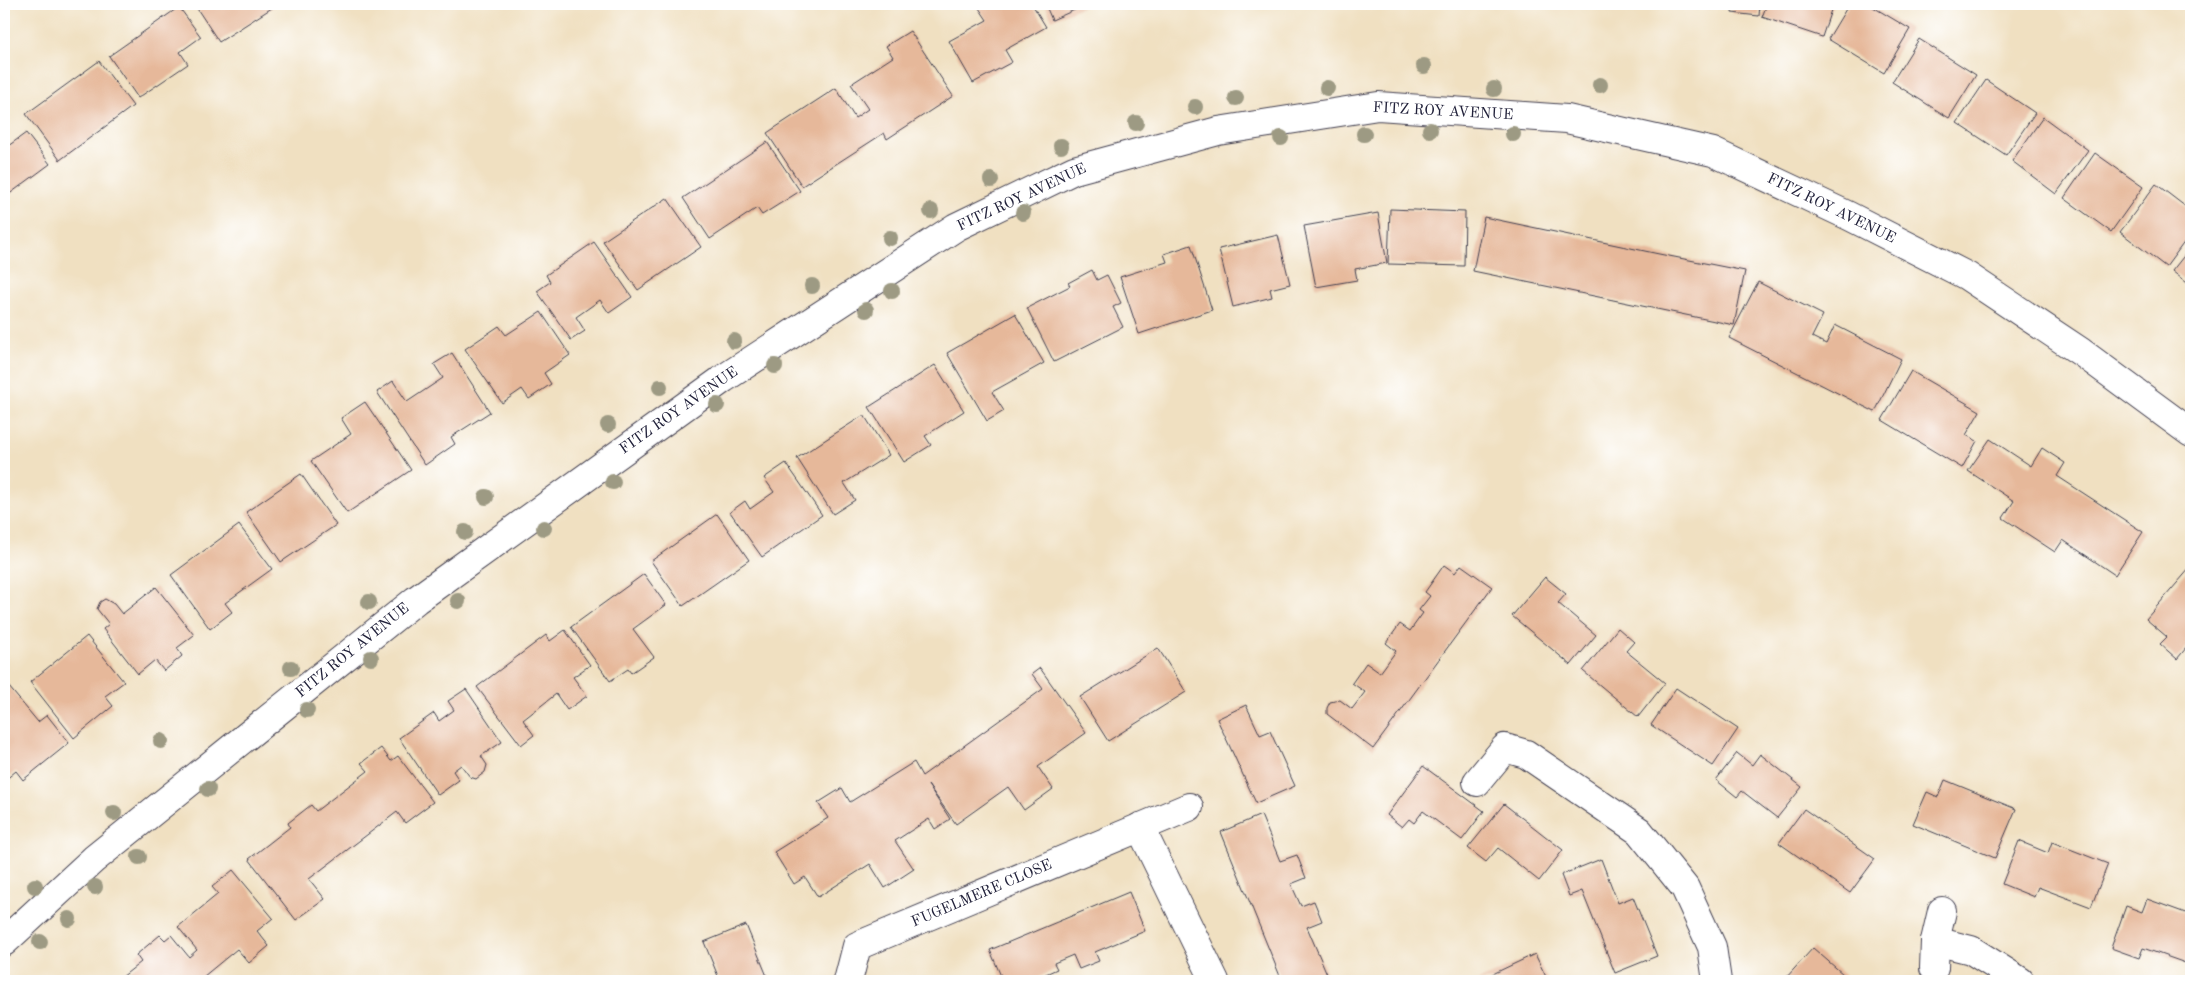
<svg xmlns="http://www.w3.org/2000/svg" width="2195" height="985" viewBox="0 0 2195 985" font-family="'Old Standard TT',serif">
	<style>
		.building { fill: #e6b89a }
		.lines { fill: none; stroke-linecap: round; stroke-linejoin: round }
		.minor-casing { stroke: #413e4f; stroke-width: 30 }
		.minor { stroke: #fff; stroke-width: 28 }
		.tree { fill: #9d9a83 }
		.labels { text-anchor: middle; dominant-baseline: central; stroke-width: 4.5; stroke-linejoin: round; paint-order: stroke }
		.street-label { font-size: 15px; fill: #22223b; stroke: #fff }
	</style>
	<rect width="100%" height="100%" fill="#fff"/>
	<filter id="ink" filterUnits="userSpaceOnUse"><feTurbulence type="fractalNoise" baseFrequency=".02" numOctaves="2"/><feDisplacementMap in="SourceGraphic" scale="10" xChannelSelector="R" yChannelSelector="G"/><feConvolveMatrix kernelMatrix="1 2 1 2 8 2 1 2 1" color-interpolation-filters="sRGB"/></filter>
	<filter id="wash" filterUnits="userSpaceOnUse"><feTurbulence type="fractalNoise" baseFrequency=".0096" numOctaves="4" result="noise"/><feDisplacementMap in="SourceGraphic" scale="20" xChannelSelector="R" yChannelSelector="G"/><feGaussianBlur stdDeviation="1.12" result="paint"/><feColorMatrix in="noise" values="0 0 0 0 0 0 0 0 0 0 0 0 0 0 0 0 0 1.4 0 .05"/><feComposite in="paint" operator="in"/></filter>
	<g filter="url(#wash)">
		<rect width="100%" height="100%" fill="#f0e0c1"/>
		<g id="blocks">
			<g class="building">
				<path d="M194 4H278L219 42Z"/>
				<path d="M986 4H1032L1046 27 1005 50 1012 62 973 83 949 41 987 20 979 8Z"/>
				<path d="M1045 4H1088L1052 20Z"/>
				<path d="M1695 4H1712L1711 9 1695 7Z"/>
				<path d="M1733 4H1760L1759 16 1732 13Z"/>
				<path d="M1767 4H1833L1822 37 1762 17Z"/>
				<path d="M1849 4H1868L1910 29 1884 73 1828 39Z"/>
				<path d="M179 7 201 37 180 52 188 64 138 98 109 56Z"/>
				<path d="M910 31 953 96 887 139 884 133 802 186 767 133 836 88 855 118 868 109 851 84 893 57 886 46Z"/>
				<path d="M1919 39 1976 75 1949 118 1892 82Z"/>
				<path d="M99 61 133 106 60 160 26 114Z"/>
				<path d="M1986 80 2035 113 2006 155 1957 123Z"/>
				<path d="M2043 117 2088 150 2056 194 2012 161Z"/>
				<path d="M26 133 50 164 4 198V149Z"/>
				<path d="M767 142 800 191 762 215 757 208 710 239 683 198Z"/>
				<path d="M2095 153 2143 187 2111 232 2064 198Z"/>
				<path d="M2156 184 2190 210 2186 215 2191 219V233L2166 267 2120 232Z"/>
				<path d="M667 198 701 247 638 290 603 241Z"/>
				<path d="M1390 209 1465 212 1464 266 1388 264Z"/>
				<path d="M1378 213 1387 263 1355 269 1357 280 1316 287 1304 226Z"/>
				<path d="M1484 217 1659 254 1745 271 1734 325 1473 271Z"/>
				<path d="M1278 235 1290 284 1270 289 1272 297 1233 307 1219 249Z"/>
				<path d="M594 242 632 297 609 313 600 300 576 317 585 331 571 340 537 291 550 282 546 275Z"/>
				<path d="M1191 245 1212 310 1139 334 1120 277 1167 262 1164 254Z"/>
				<path d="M2191 247V286L2172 271Z"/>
				<path d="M1092 270 1097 280 1107 275 1121 303 1113 307 1123 327 1054 362 1027 308 1070 286 1068 283Z"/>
				<path d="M1758 282 1823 315 1812 337 1826 344 1835 325 1901 359 1875 412 1729 338Z"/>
				<path d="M541 312 570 355 544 373 551 384 529 399 522 389 502 403 465 349 499 326 506 335Z"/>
				<path d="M1015 314 1044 363 992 392 1004 411 987 421 947 353Z"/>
				<path d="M452 353 490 412 451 437 455 444 425 465 377 392 393 381 407 402 443 378 434 364Z"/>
				<path d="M935 365 964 411 925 436 931 445 904 462 869 407Z"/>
				<path d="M1911 371 1980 411 1966 435 1977 441 1962 468 1882 420Z"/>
				<path d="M365 402 411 470 347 513 311 461 351 434 341 418Z"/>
				<path d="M864 415 889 455 844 483 855 500 833 514 797 458Z"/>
				<path d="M1990 439 2031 466 2042 448 2065 463 2057 476 2143 532 2115 575 2063 540 2055 552 2003 518 2014 501 1968 471Z"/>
				<path d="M786 463 822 515 762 557 730 512 745 501 750 509 774 492 764 478Z"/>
				<path d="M301 474 336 525 281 562 246 512Z"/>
				<path d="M717 514 749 560 683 606 651 561Z"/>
				<path d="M239 525 272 569 225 603 232 612 210 629 171 575Z"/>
				<path d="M1444 565 1455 573 1461 565 1492 587 1373 749 1327 714V708L1330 702 1340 700 1352 709 1365 692 1352 683 1366 663 1380 673 1396 651 1386 643 1400 624 1410 631 1423 613 1419 610 1430 596 1425 592Z"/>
				<path d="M2190 568 2191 651 2187 647 2177 659 2160 644 2167 637 2146 619Z"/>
				<path d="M644 574 666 605 633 629 654 657 631 673 628 669 610 681 571 627Z"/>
				<path d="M1545 577 1566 594 1558 603 1596 635 1571 665 1512 616Z"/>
				<path d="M156 587 194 635 177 648 182 656 164 671 155 660 138 674 103 629 109 624 97 609 100 602 105 599 114 604 122 614Z"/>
				<path d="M1618 628 1634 642 1626 651 1665 683 1638 717 1583 671Z"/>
				<path d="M565 630 590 665 573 677 587 696 567 710 556 694 523 720 534 735 521 745 477 687 546 635 550 641Z"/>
				<path d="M87 636 124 682 105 696 113 706 74 738 30 682Z"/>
				<path d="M1158 648 1186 692 1108 741 1080 697Z"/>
				<path d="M1040 668 1086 733 1038 767 1053 789 1024 810 1008 787 956 824 928 785 950 819 935 829 929 819 895 841 914 869 885 888 870 864 818 897 805 877 794 884 774 852 828 818 818 803 842 788 850 802 914 762 922 776 1043 689 1032 674Z"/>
				<path d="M4 681 38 722 47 715 69 743 23 780 16 771 4 781Z"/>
				<path d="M1676 688 1738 729 1713 766 1651 725Z"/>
				<path d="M466 689 502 742 481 756 487 765 485 772 476 779 470 777 461 765 453 771 459 780 438 795 399 738 434 713 439 721 454 710 448 701Z"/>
				<path d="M1246 705 1260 735 1270 731 1295 786 1256 803 1217 719Z"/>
				<path d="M381 748 391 761 398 756 433 802 405 823 397 812 309 879 325 899 296 920 249 859 290 827 288 823 311 805 316 811 368 771 361 763Z"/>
				<path d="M1737 753 1752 765 1760 754 1802 787 1777 818 1742 791 1737 797 1716 780Z"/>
				<path d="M1423 766 1484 811 1462 840 1423 811 1414 823 1409 819 1402 827 1387 815Z"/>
				<path d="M1945 780 2016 809 1995 858 1913 824 1927 792 1938 797Z"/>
				<path d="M1504 804 1563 850 1539 881 1498 848 1486 862 1468 848Z"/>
				<path d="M1804 809 1875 859 1850 893 1779 843Z"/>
				<path d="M1261 815 1280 861 1297 855 1306 878 1291 884 1301 906 1314 901 1322 921 1307 927 1330 981H1282L1221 832Z"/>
				<path d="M2019 841 2048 853 2052 842 2108 864 2091 907 2038 887 2034 897 2002 884Z"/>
				<path d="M1601 859 1618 903 1633 897 1657 956 1615 973 1582 891 1569 896 1561 875Z"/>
				<path d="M233 870 273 918 257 931 269 946 249 963 237 949 198 981H117L141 962 136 955 160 935 165 940 171 935 189 957 197 950 178 927 218 894 212 887Z"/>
				<path d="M1129 892 1145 931 1095 952 1099 961 1079 969 1073 955 1054 963 1057 969 1037 978 1039 981H1003L990 950Z"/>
				<path d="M2147 899 2191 915V965L2143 948 2139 958 2111 948 2126 906 2142 912Z"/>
				<path d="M746 925 769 981H720L704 942Z"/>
				<path d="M1813 948 1851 981H1788L1785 979Z"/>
				<path d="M1535 954 1548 981H1478Z"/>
			</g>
		</g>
	</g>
	<g filter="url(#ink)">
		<use href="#blocks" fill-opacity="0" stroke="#413e4f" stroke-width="1"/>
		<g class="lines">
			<defs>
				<g id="minor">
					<path d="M1477 782 1505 748 1526 754 1639 831 1685 888 1712 947 1717 981"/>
					<path d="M1140 827 1215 981"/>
					<path d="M1935 941 1971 950 2020 981"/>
					<path d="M4 942 94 859 416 600 723 379 956 227 1074 170 1218 131 1378 106 1567 119 1713 152 1849 216 1967 276 2081 352 2191 433"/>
					<path d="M1934 968 1935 941 1942 911"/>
					<path d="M848 981 857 946 1189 807"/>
				</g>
			</defs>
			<use href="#minor" class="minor-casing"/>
			<use href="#minor" class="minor"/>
		</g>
		<g class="tree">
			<circle cx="1424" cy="66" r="8"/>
			<circle cx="1600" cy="85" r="8"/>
			<circle cx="1327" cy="88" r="8"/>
			<circle cx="1494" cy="89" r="8"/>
			<circle cx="1236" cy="98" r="8"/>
			<circle cx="1195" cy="107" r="8"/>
			<circle cx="1136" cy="123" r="8"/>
			<circle cx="1430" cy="130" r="8"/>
			<circle cx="1364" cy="134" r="8"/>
			<circle cx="1513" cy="134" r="8"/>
			<circle cx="1281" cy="138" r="8"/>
			<circle cx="1061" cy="146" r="8"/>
			<circle cx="991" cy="180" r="8"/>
			<circle cx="931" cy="211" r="8"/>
			<circle cx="1023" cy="213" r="8"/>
			<circle cx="890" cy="238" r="8"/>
			<circle cx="812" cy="286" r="8"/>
			<circle cx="892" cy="291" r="8"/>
			<circle cx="866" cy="310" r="8"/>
			<circle cx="734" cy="341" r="8"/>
			<circle cx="775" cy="366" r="8"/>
			<circle cx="660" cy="387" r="8"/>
			<circle cx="717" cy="405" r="8"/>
			<circle cx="608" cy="425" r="8"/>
			<circle cx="613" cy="482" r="8"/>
			<circle cx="486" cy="497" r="8"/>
			<circle cx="544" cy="528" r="8"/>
			<circle cx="465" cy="532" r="8"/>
			<circle cx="458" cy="601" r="8"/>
			<circle cx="369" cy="602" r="8"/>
			<circle cx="371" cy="658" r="8"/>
			<circle cx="291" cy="668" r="8"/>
			<circle cx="307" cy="710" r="8"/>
			<circle cx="161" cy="741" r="8"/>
			<circle cx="208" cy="789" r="8"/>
			<circle cx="114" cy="813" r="8"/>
			<circle cx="139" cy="857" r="8"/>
			<circle cx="35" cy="886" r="8"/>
			<circle cx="95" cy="887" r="8"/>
			<circle cx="69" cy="919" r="8"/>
			<circle cx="40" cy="942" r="8"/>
		</g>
	</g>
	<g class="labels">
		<g class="street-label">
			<text transform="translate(1443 112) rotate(3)">FITZ ROY AVENUE</text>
			<text transform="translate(1022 198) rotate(-25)">FITZ ROY AVENUE</text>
			<text transform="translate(1831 209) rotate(26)">FITZ ROY AVENUE</text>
			<text transform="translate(679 411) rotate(-35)">FITZ ROY AVENUE</text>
			<text transform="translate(353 651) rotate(-39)">FITZ ROY AVENUE</text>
			<text transform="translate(982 894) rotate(-23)">FUGELMERE CLOSE</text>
		</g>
	</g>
	<rect width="2195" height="985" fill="none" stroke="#fff" stroke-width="20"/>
</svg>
